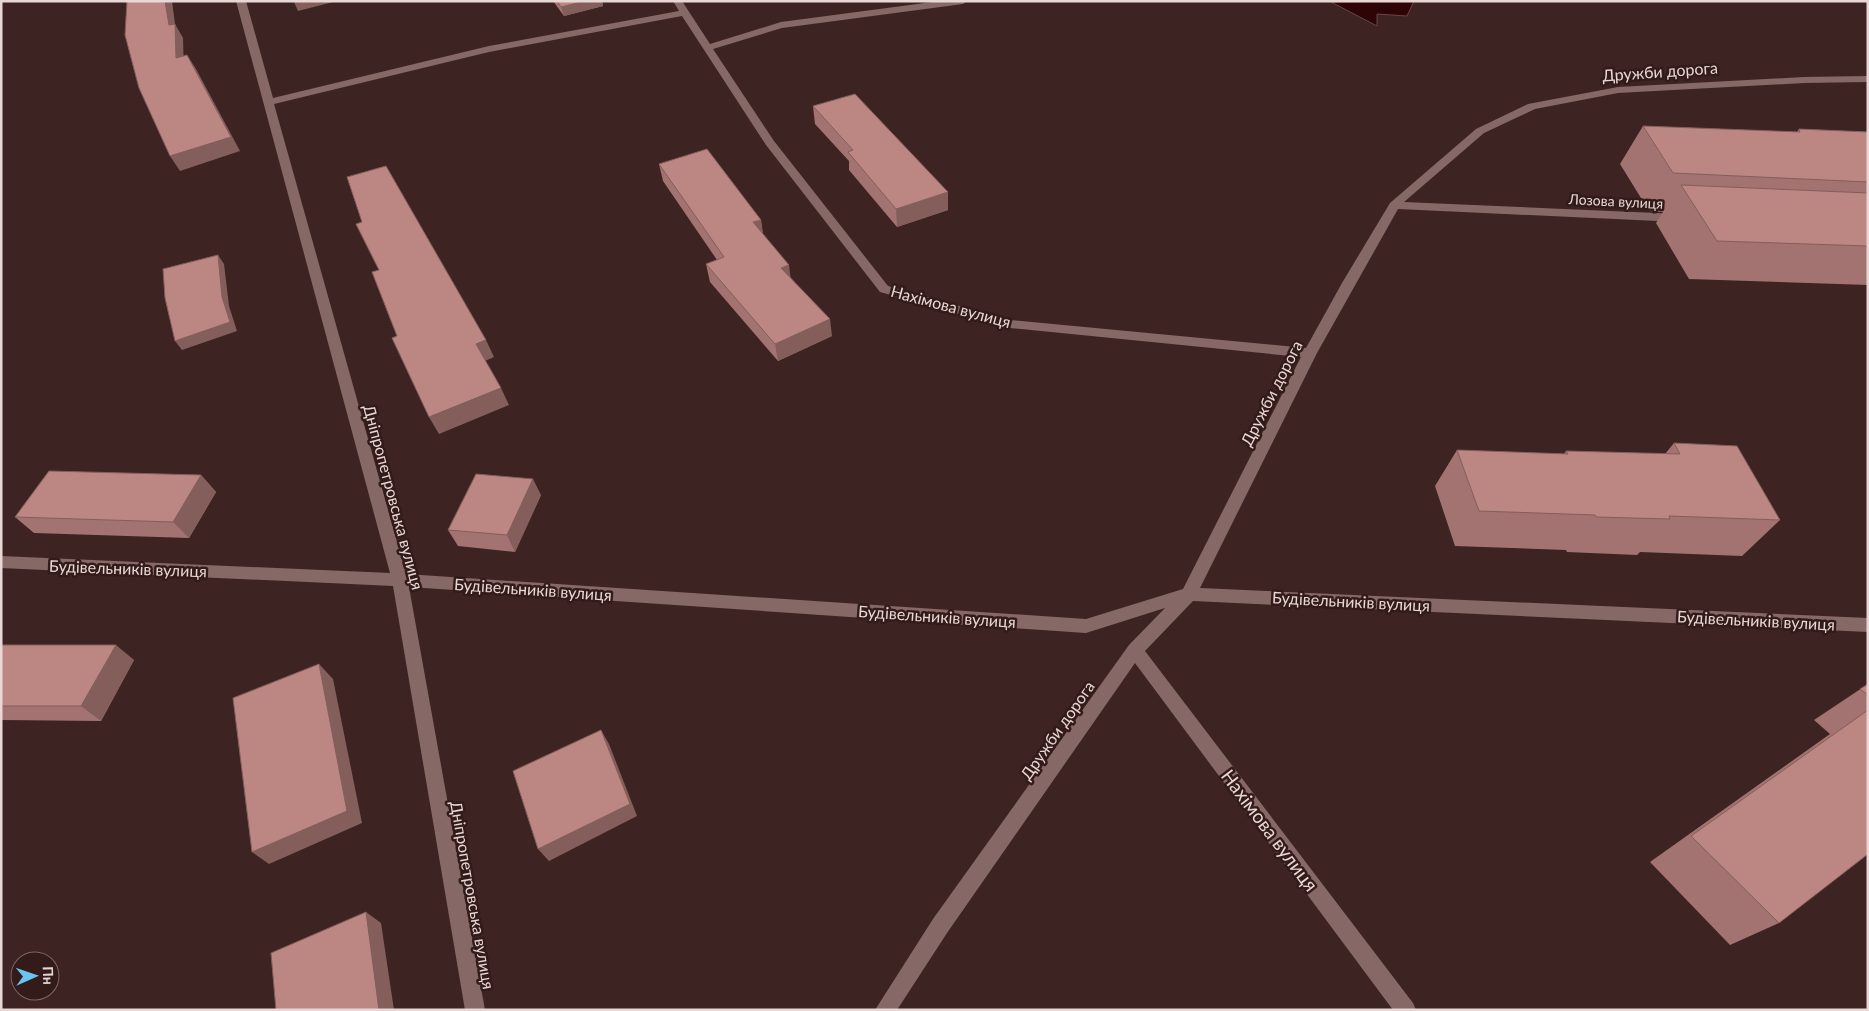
<svg xmlns="http://www.w3.org/2000/svg" width="1869" height="1011" viewBox="0 0 1869 1011" font-family="Lato,sans-serif">
	<style>
		.water { fill: #2e0506; stroke: #644 }
		.lines { fill: none; stroke-linecap: round; stroke-linejoin: round }
		.minor { fill: #866966; fill-rule: evenodd }
		.wall { fill: #a27370 }
		.shaded-wall { fill: #845e5b }
		.building { fill: #bc8682; stroke: #845e5b }
		.labels { text-anchor: middle; dominant-baseline: central; stroke-width: 5; stroke-linejoin: round; paint-order: stroke }
		.far-street-label { font-size: 14px; fill: #e8d7d5; stroke: #321b19 }
		.street-label { font-size: 16px; fill: #e8d7d5; stroke: #321b19 }
		.near-street-label { font-size: 19px; fill: #e8d7d5; stroke: #321b19 }
	</style>
	<rect width="100%" height="100%" fill="#3d2423"/>
	<path class="water" d="M1414 1 1407 16 1377 14V26L1331 2Z"/>
	<g class="lines">
		<path class="minor" d="M236 1H246L273 98 489 46 679 11 673 1H682L710 44 781 22 940 1H967L963 4 782 28 713 49 774 141 888 286 1010 320 1306 348 1342 283 1390 203 1476 129 1528 104 1618 87 1804 77 1868 76V82L1804 83 1618 93 1535 109 1484 133 1404 202 1679 214 1685 218 1679 222 1398 209 1317 353 1200 588 1868 618V632L1193 601 1145 651 1413 1003 1416 1010H1393L1135 663 947 933 897 1010H875L933 919 1129 645 1165 608 1086 633 409 587 485 1010H465L393 586 1 568V556L390 573ZM682 16 766 145 880 292 1010 328 1301 357 1183 589 1086 619 406 574 274 104 489 52Z"/>
	</g>
	<g class="wall">
		<path d="M553 1H602L603 6 564 16Z"/>
		<path d="M813 106 948 192V210L897 227 849 170V161L815 124Z"/>
		<path d="M1643 126 1797 132 1799 129 1868 132V285L1689 279 1656 223 1663 212 1649 211 1620 164Z"/>
		<path d="M659 164 761 220 763 234 791 278 832 336 778 361 710 282 706 264 717 260 663 181Z"/>
		<path d="M1674 443 1780 520 1742 556 1640 552 1637 555 1567 552 1566 550 1455 546 1435 486 1457 450 1564 454 1566 451 1665 454Z"/>
		<path d="M201 475 216 492 189 538 34 533 15 517Z"/>
		<path d="M541 495 515 552 458 546 448 530Z"/>
		<path d="M1 645 134 660 101 721 1 720Z"/>
		<path d="M1868 684V854L1779 923 1730 945 1650 862 1830 734 1814 720Z"/>
	</g>
	<g class="shaded-wall">
		<path d="M165 1H172L175 24 183 38 184 72 176 58 169 25Z"/>
		<path d="M298 1H337L298 11 294 2Z"/>
		<path d="M585 1H602L603 6 564 16 561 7Z"/>
		<path d="M187 55 196 69 240 151 180 171 170 156Z"/>
		<path d="M948 192V210L897 227 896 209Z"/>
		<path d="M761 220 763 237 753 222Z"/>
		<path d="M218 255 224 264 229 306 237 331 182 350 175 341Z"/>
		<path d="M789 265 791 282 781 268Z"/>
		<path d="M830 319 832 336 778 361 775 344Z"/>
		<path d="M486 340 494 357 485 361 476 344Z"/>
		<path d="M501 388 509 405 439 434 429 417Z"/>
		<path d="M201 475 216 492 189 538 173 522Z"/>
		<path d="M533 479 541 495 515 552 507 535Z"/>
		<path d="M116 645 134 660 101 721 81 706Z"/>
		<path d="M319 664 333 679 362 823 269 864 252 852Z"/>
		<path d="M601 730 609 744 637 816 549 861 538 849Z"/>
		<path d="M366 912 381 923 394 1010H379Z"/>
	</g>
	<g class="building">
		<path d="M127 1H165L169 25 175 24 176 58 187 55 231 137 170 156 139 88 125 35Z"/>
		<path d="M557 1H585L561 7Z"/>
		<path d="M855 94 948 192 896 209 848 152 853 150 813 106Z"/>
		<path d="M1643 126 1800 132 1799 129 1868 132V182L1673 173Z"/>
		<path d="M707 149 761 220 753 222 789 265 781 268 830 319 775 344 706 264 724 257 659 164Z"/>
		<path d="M386 166 486 340 476 344 501 388 429 417 392 338 397 336 372 272 379 270 356 224 362 222 347 177Z"/>
		<path d="M1681 185 1868 193V246L1717 241Z"/>
		<path d="M218 255 222 297 230 322 175 341 165 298 163 269Z"/>
		<path d="M1674 443 1737 446 1780 520 1669 516 1670 519 1596 517 1595 515 1479 511 1457 450 1568 454 1566 451 1680 454Z"/>
		<path d="M49 471 201 475 173 522 15 517Z"/>
		<path d="M476 474 533 479 507 535 448 530Z"/>
		<path d="M1 645H116L81 706H1Z"/>
		<path d="M319 664 347 811 252 852 233 698Z"/>
		<path d="M1868 684V695L1860 689Z"/>
		<path d="M1868 710V854L1779 923 1691 836Z"/>
		<path d="M601 730 630 804 538 849 513 771Z"/>
		<path d="M366 912 379 1010H276L271 953Z"/>
	</g>
	<g class="labels">
		<g class="far-street-label">
			<text transform="translate(1616 201) rotate(3)">Лозова вулиця</text>
		</g>
		<g class="street-label">
			<text transform="translate(1660 71) rotate(-4)">Дружби дорога</text>
			<text transform="translate(951 306) rotate(15)">Нахімова вулиця</text>
			<text transform="translate(1271 393) rotate(-63)">Дружби дорога</text>
			<text transform="translate(394 497) rotate(75)">Дніпропетровська вулиця</text>
			<text transform="translate(128 568) rotate(2)">Будівельників вулиця</text>
			<text transform="translate(533 589) rotate(4)">Будівельників вулиця</text>
			<text transform="translate(1351 601) rotate(3)">Будівельників вулиця</text>
			<text transform="translate(937 616) rotate(4)">Будівельників вулиця</text>
			<text transform="translate(1756 620) rotate(3)">Будівельників вулиця</text>
			<text transform="translate(1057 730) rotate(-55)">Дружби дорога</text>
			<text transform="translate(473 895) rotate(80)">Дніпропетровська вулиця</text>
		</g>
		<g class="near-street-label">
			<text transform="translate(1270 830) rotate(53)">Нахімова вулиця</text>
		</g>
	</g>
	<rect width="1869" height="1011" fill="none" stroke="#e8d7d5" stroke-width="5"/>
	<g transform="translate(35 976) rotate(88)"><circle r="24" fill="#321b19" stroke="#7b6664"/>
	<path d="M0-4L9 19L0 12L-9 19Z" fill="#6bc3f2"/>
	<text y="-8" font-size="14" font-weight="bold" text-anchor="middle" fill="#e8d7d5">Пн</text>
	</g>
</svg>
